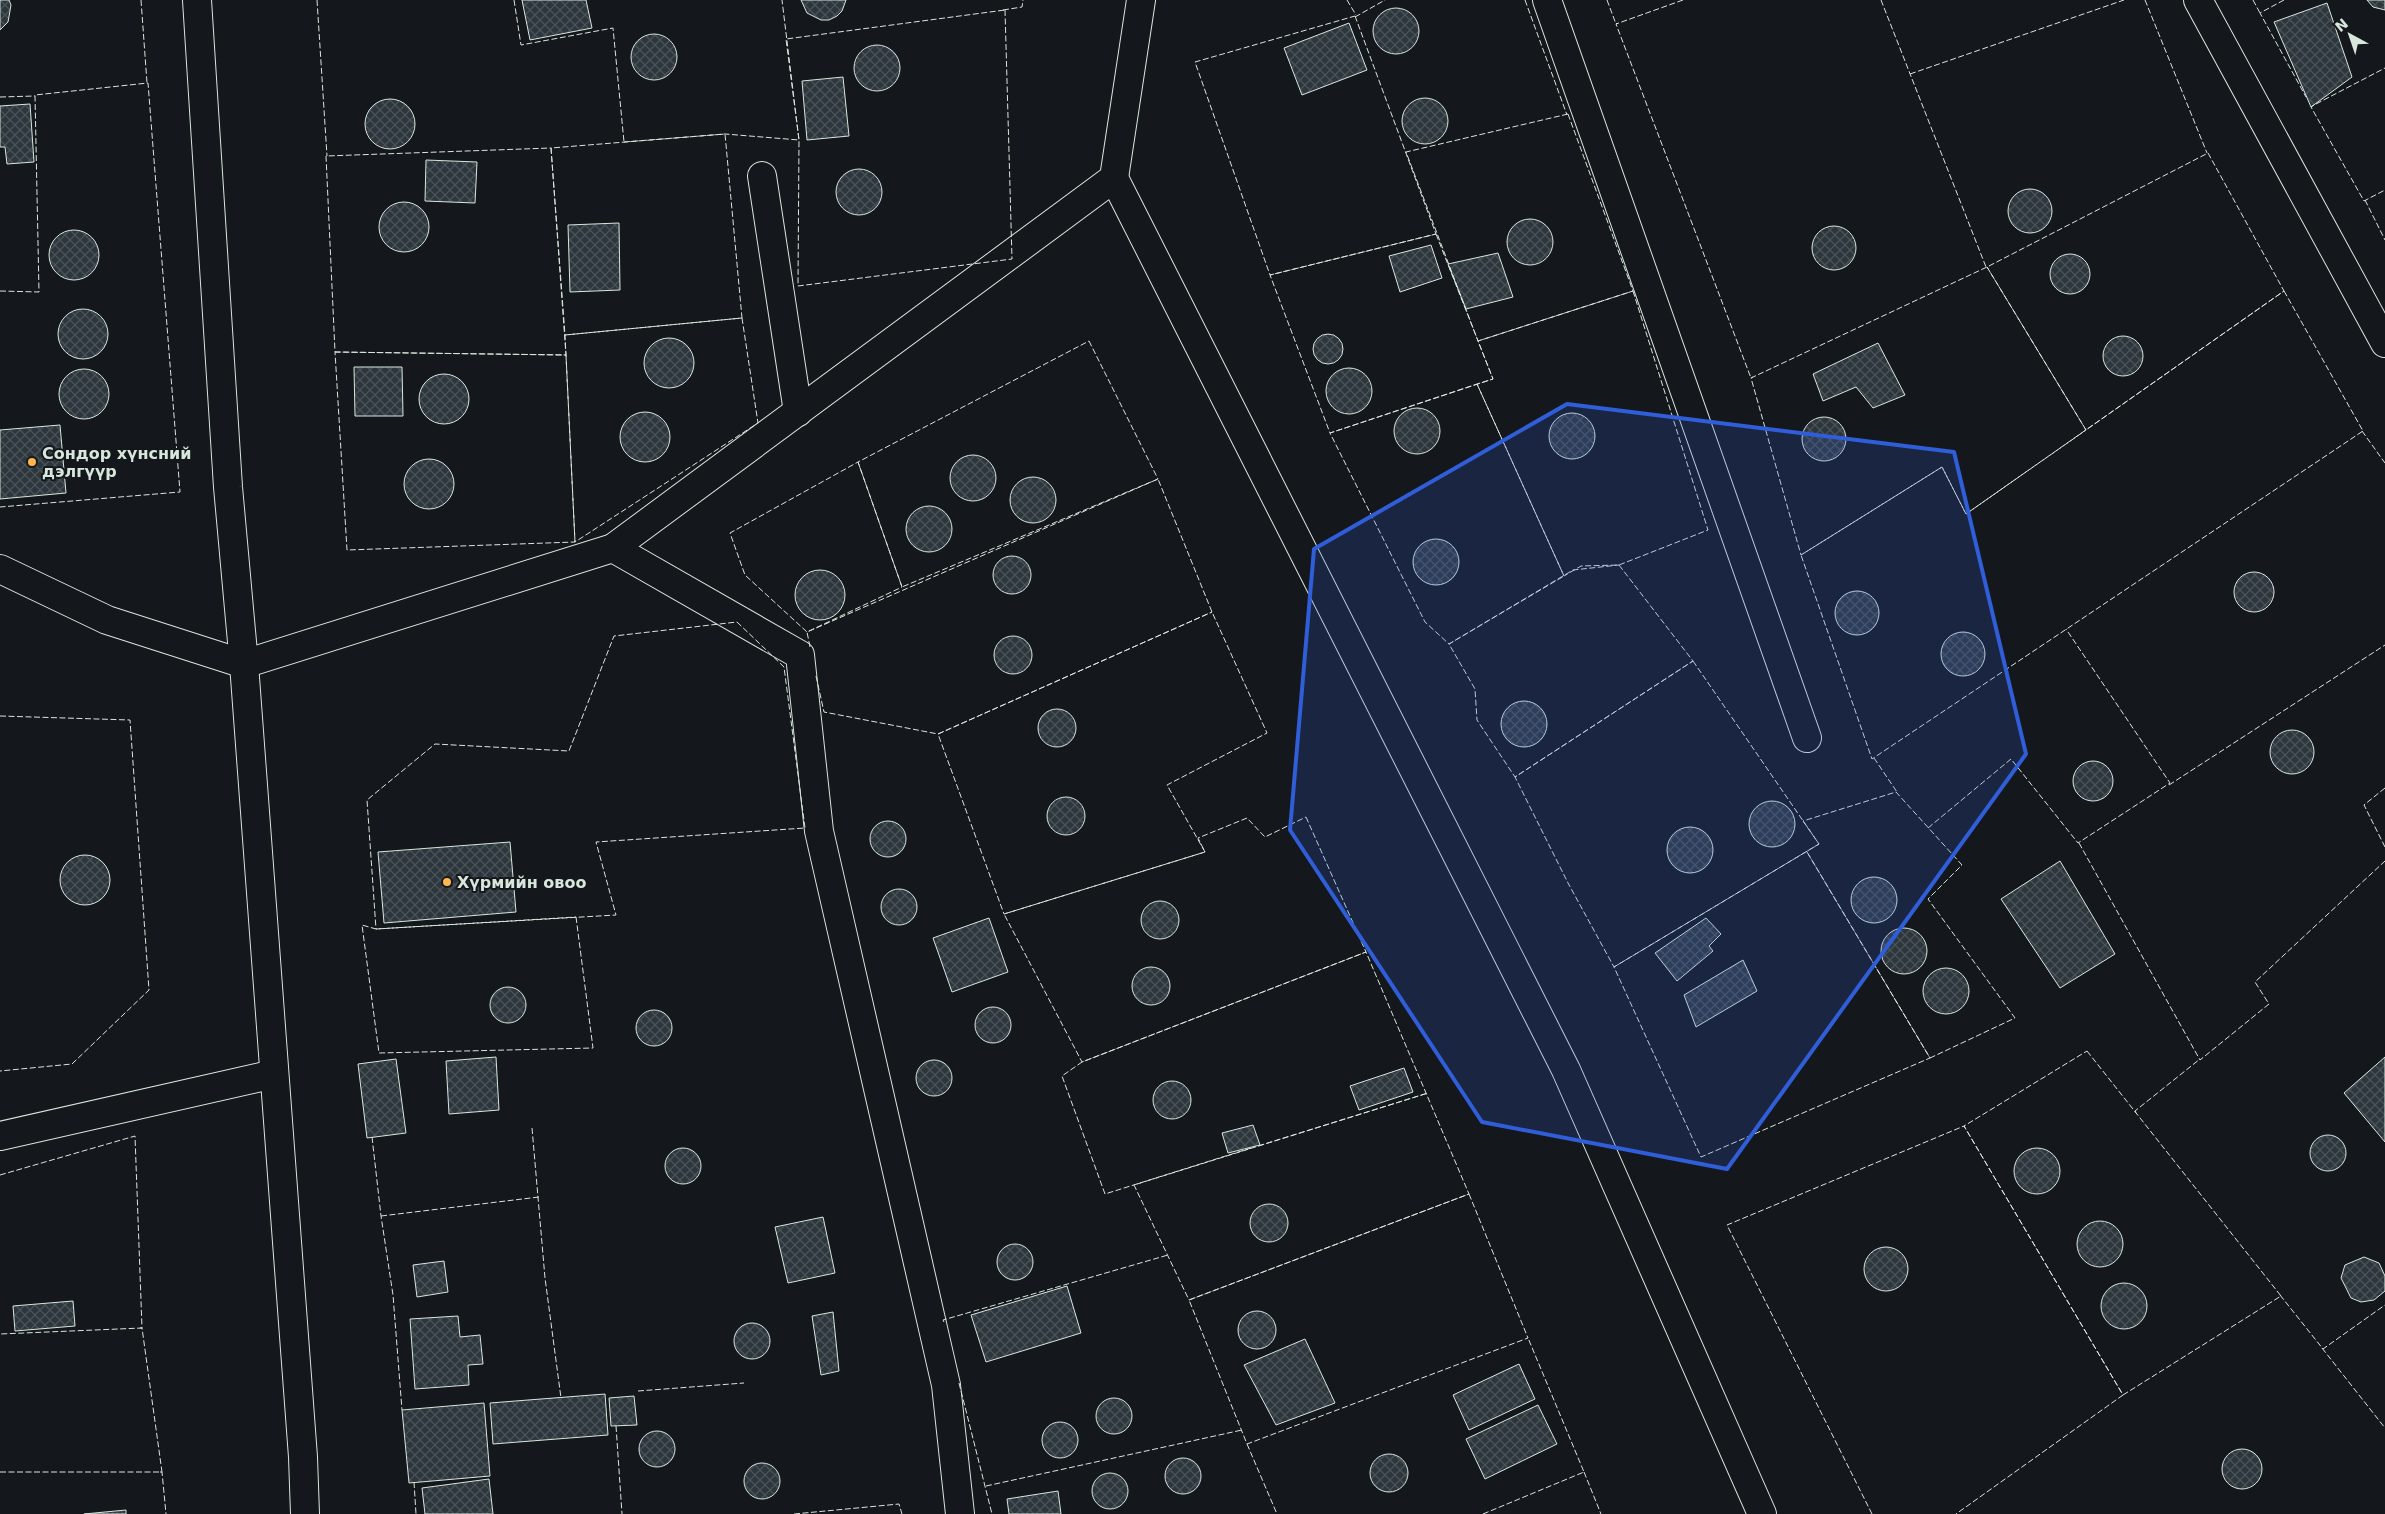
<svg xmlns="http://www.w3.org/2000/svg" width="2385" height="1514" viewBox="0 0 2385 1514" font-family="'DejaVu Sans',sans-serif">
	<style>
		.building { fill: url(#building-cross-hatch); stroke: #d8e6dc }
		.lines { fill: none; stroke-linecap: round; stroke-linejoin: round }
		.minor-casing { stroke: #d8e6dc; stroke-width: 30 }
		.minor { stroke: #14181c; stroke-width: 28 }
		.fence { stroke: #d8e6dc; stroke-width: 1; stroke-dasharray: 6 2.5; stroke-linecap: butt }
		.marked { fill: #305dd8; fill-opacity: 0.2; stroke: #305dd8; stroke-width: 4; stroke-linejoin: round }
		.poi-dot { fill: #ffb74d; stroke: #14181c; stroke-width: 2 }
		.labels { text-anchor: middle; dominant-baseline: central; stroke-width: 4; stroke-linejoin: round; paint-order: stroke }
		.poi-label { font-size: 16px; font-weight: bold; fill: #d8e6dc; stroke: #14181c; text-anchor: start }
	</style>
	<defs>
		<pattern id="building-cross-hatch" width="8" height="8" patternUnits="userSpaceOnUse" patternTransform="scale(1.25)"><rect width="8" height="8" fill="#2c363c"/><path d="M0 0l8 8M0 8l8-8" fill="none" stroke="#4a5358"/></pattern>
	</defs>
	<rect width="100%" height="100%" fill="#14181c"/>
	<g class="building">
		<path d="M0 0H9L11 5 8 22 0 30Z"/>
		<path d="M522 0H586L592 28 530 40Z"/>
		<path d="M801 0H846L842 11 837 16 829 20H821L807 13Z"/>
		<path d="M2367 0H2385V10L2373 7Z"/>
		<path d="M2327 3 2352 77 2311 107 2274 22Z"/>
		<circle cx="1396" cy="31" r="23"/>
		<path d="M1349 23 1367 70 1302 95 1284 48Z"/>
		<circle cx="654" cy="57" r="23"/>
		<circle cx="877" cy="68" r="23"/>
		<path d="M843 77 849 136 807 140 802 81Z"/>
		<circle cx="1425" cy="121" r="23"/>
		<circle cx="390" cy="124" r="25"/>
		<path d="M30 104 34 162 7 164 5 147H0V106Z"/>
		<path d="M426 160 477 162 475 203 425 201Z"/>
		<circle cx="859" cy="192" r="23"/>
		<circle cx="2030" cy="211" r="22"/>
		<circle cx="404" cy="227" r="25"/>
		<circle cx="1530" cy="242" r="23"/>
		<path d="M619 223 620 290 570 292 568 225Z"/>
		<circle cx="1834" cy="248" r="22"/>
		<circle cx="74" cy="255" r="25"/>
		<path d="M1431 245 1442 278 1400 292 1389 256Z"/>
		<path d="M1498 253 1513 297 1466 309 1448 264Z"/>
		<circle cx="2070" cy="274" r="20"/>
		<circle cx="83" cy="334" r="25"/>
		<circle cx="1328" cy="349" r="15"/>
		<circle cx="2123" cy="356" r="20"/>
		<circle cx="669" cy="363" r="25"/>
		<path d="M1878 343 1905 395 1873 408 1856 387 1823 401 1813 374Z"/>
		<path d="M354 367H402L403 416H355Z"/>
		<circle cx="1349" cy="391" r="23"/>
		<circle cx="84" cy="394" r="25"/>
		<circle cx="444" cy="399" r="25"/>
		<circle cx="1417" cy="431" r="23"/>
		<circle cx="645" cy="437" r="25"/>
		<circle cx="1572" cy="436" r="23"/>
		<circle cx="1824" cy="439" r="22"/>
		<path d="M60 425 66 493 0 499V430Z"/>
		<circle cx="973" cy="478" r="23"/>
		<circle cx="429" cy="484" r="25"/>
		<circle cx="1033" cy="500" r="23"/>
		<circle cx="929" cy="529" r="23"/>
		<circle cx="1436" cy="562" r="23"/>
		<circle cx="1012" cy="575" r="19"/>
		<circle cx="820" cy="595" r="25"/>
		<circle cx="2254" cy="592" r="20"/>
		<circle cx="1857" cy="613" r="22"/>
		<circle cx="1963" cy="654" r="22"/>
		<circle cx="1013" cy="655" r="19"/>
		<circle cx="1524" cy="724" r="23"/>
		<circle cx="1057" cy="728" r="19"/>
		<circle cx="2292" cy="752" r="22"/>
		<circle cx="2093" cy="781" r="20"/>
		<circle cx="1066" cy="816" r="19"/>
		<circle cx="1772" cy="824" r="23"/>
		<circle cx="888" cy="839" r="18"/>
		<circle cx="1690" cy="850" r="23"/>
		<path d="M510 842 516 912 384 923 378 852Z"/>
		<circle cx="85" cy="880" r="25"/>
		<path d="M2060 861 2115 954 2060 988 2001 899Z"/>
		<circle cx="1874" cy="900" r="23"/>
		<circle cx="899" cy="907" r="18"/>
		<circle cx="1160" cy="920" r="19"/>
		<path d="M989 918 1008 972 952 992 933 938Z"/>
		<path d="M1706 918 1721 934 1709 946 1713 951 1677 981 1655 953Z"/>
		<circle cx="1904" cy="951" r="23"/>
		<path d="M1743 960 1757 991 1696 1027 1684 995Z"/>
		<circle cx="1151" cy="986" r="19"/>
		<circle cx="1946" cy="991" r="23"/>
		<circle cx="508" cy="1005" r="18"/>
		<circle cx="993" cy="1025" r="18"/>
		<circle cx="654" cy="1028" r="18"/>
		<path d="M496 1057 499 1110 449 1114 446 1061Z"/>
		<path d="M2385 1057V1142L2344 1093Z"/>
		<path d="M396 1059 406 1133 367 1138 358 1064Z"/>
		<circle cx="934" cy="1078" r="18"/>
		<path d="M1404 1068 1413 1092 1359 1110 1350 1086Z"/>
		<circle cx="1172" cy="1100" r="19"/>
		<path d="M1253 1125 1260 1145 1228 1153 1222 1133Z"/>
		<circle cx="2328" cy="1153" r="18"/>
		<circle cx="2037" cy="1171" r="23"/>
		<circle cx="683" cy="1166" r="18"/>
		<circle cx="1269" cy="1223" r="19"/>
		<path d="M823 1217 835 1273 788 1283 775 1227Z"/>
		<circle cx="2100" cy="1244" r="23"/>
		<circle cx="1015" cy="1262" r="18"/>
		<circle cx="1886" cy="1269" r="22"/>
		<path d="M2364 1257 2379 1263 2385 1276V1291L2374 1300 2361 1302 2351 1298 2341 1278 2345 1265Z"/>
		<path d="M444 1261 448 1292 417 1297 413 1265Z"/>
		<circle cx="2124" cy="1306" r="23"/>
		<path d="M1067 1286 1081 1333 986 1362 971 1315Z"/>
		<path d="M73 1301 75 1326 15 1331 13 1306Z"/>
		<circle cx="1257" cy="1330" r="19"/>
		<path d="M833 1312 839 1371 821 1375 812 1316Z"/>
		<path d="M458 1316 460 1337 480 1335 483 1364 468 1365 469 1385 415 1389 410 1319Z"/>
		<circle cx="752" cy="1341" r="18"/>
		<path d="M1305 1339 1335 1403 1276 1425 1244 1365Z"/>
		<path d="M1519 1364 1535 1399 1469 1430 1453 1395Z"/>
		<path d="M605 1394 608 1435 493 1444 490 1403Z"/>
		<path d="M634 1396 637 1425 611 1426 609 1398Z"/>
		<circle cx="1114" cy="1416" r="18"/>
		<path d="M484 1403 490 1476 409 1483 402 1410Z"/>
		<path d="M1538 1405 1557 1444 1485 1479 1466 1439Z"/>
		<circle cx="1060" cy="1440" r="18"/>
		<circle cx="657" cy="1449" r="18"/>
		<circle cx="2242" cy="1469" r="20"/>
		<circle cx="1389" cy="1473" r="19"/>
		<circle cx="1183" cy="1476" r="18"/>
		<circle cx="762" cy="1481" r="18"/>
		<circle cx="1110" cy="1491" r="18"/>
		<path d="M489 1479 493 1514H425L422 1488Z"/>
		<path d="M1058 1491 1061 1514H1009L1007 1499Z"/>
		<path d="M126 1510V1514H84Z"/>
	</g>
	<g class="lines">
		<defs>
			<g id="minor">
				<path d="M197 0 228 487 244 664 303 1457 305 1514"/>
				<path d="M1547 0 1807 738"/>
				<path d="M2198 0 2385 343"/>
				<path d="M762 176 798 412"/>
				<path d="M1114 178 1566 1070 1762 1514"/>
				<path d="M613 548 800 655 819 831 946 1385 960 1514"/>
				<path d="M0 569 107 620 244 664 613 548 1114 178 1141 0"/>
				<path d="M0 1136 274 1074"/>
			</g>
		</defs>
		<use href="#minor" class="minor-casing"/>
		<use href="#minor" class="minor"/>
		<g class="fence">
			<path d="M141 0 147 83"/>
			<path d="M317 0 327 156"/>
			<path d="M514 0 521 45 613 28 624 142"/>
			<path d="M1347 0 1356 15"/>
			<path d="M1525 0 1567 115"/>
			<path d="M1607 0 1616 24 1617 23"/>
			<path d="M1683 0 1616 24 1751 378 1753 377"/>
			<path d="M1881 0 1986 267"/>
			<path d="M2145 0 2207 153"/>
			<path d="M2253 0 2260 13"/>
			<path d="M2284 0 2260 13 2306 97"/>
			<path d="M1003 10 1022 7 1023 0"/>
			<path d="M1005 10 1012 259 798 286 799 140 786 39Z"/>
			<path d="M1355 16 1436 234 1270 275 1195 62Z"/>
			<path d="M1355 17 1385 0"/>
			<path d="M1910 74 2124 0"/>
			<path d="M0 97 35 96"/>
			<path d="M2316 104 2385 68"/>
			<path d="M2314 105 2311 107 2364 201 2385 190"/>
			<path d="M1568 114 1633 291 1478 341 1406 152Z"/>
			<path d="M624 142 725 134 742 318 565 335 551 148 725 134 799 140 782 0"/>
			<path d="M551 148 566 355 335 352 326 156Z"/>
			<path d="M2365 200 2385 240"/>
			<path d="M1436 234 1493 379 1330 433 1270 275Z"/>
			<path d="M1987 267 2086 430 1966 514 1942 467 1801 555 1751 378 1987 267 2208 153 2284 291 2086 430 1987 267"/>
			<path d="M0 291 39 292 35 95 148 83 180 492 0 507"/>
			<path d="M1633 291 1708 530 1619 565 1581 566 1564 576 1477 384 1493 379 1478 341Z"/>
			<path d="M2284 291 2363 431 1872 759 1801 555 1942 467 1966 514Z"/>
			<path d="M742 318 758 423 575 542 565 335Z"/>
			<path d="M1089 341 1158 479 902 587 858 462Z"/>
			<path d="M335 352 566 355 575 542 347 550Z"/>
			<path d="M1477 384 1564 576 1449 644 1425 622 1330 433Z"/>
			<path d="M2362 431 2385 463"/>
			<path d="M858 462 902 587 807 632 745 575 730 533Z"/>
			<path d="M1619 565 1693 661 1515 777 1477 720 1475 689 1449 644 1573 570Z"/>
			<path d="M737 622 784 667 805 828 596 842 616 915 376 929 367 800 435 744 569 751 614 636Z"/>
			<path d="M810 647 807 632 1158 479 1212 612 1267 733 1167 785 1205 852 1004 914 938 734 1212 612"/>
			<path d="M1693 661 1819 844 1614 967 1568 883 1515 777Z"/>
			<path d="M816 676 824 712 938 734 1212 612"/>
			<path d="M0 716 130 720 149 990 72 1064 0 1071"/>
			<path d="M1874 758 1897 792"/>
			<path d="M2169 785 2385 645"/>
			<path d="M2385 788 2364 805 2385 847"/>
			<path d="M1306 817 1366 952 1082 1062 1004 914 1205 852 1198 838 1247 818 1265 837Z"/>
			<path d="M1928 828 2011 759 2078 843 2170 783 2066 629"/>
			<path d="M2079 843 2200 1060 2269 1004 2255 982 2385 861"/>
			<path d="M1807 852 1930 1058 1701 1157 1614 967 1819 844 1803 821 1896 792 1962 865 1928 899 2015 1018 1930 1058 1807 852"/>
			<path d="M576 917 593 1048 379 1053 362 925 376 929Z"/>
			<path d="M2087 1051 2281 1296 2123 1395 1964 1126Z"/>
			<path d="M2136 1113 2135 1111 2200 1059"/>
			<path d="M532 1128 545 1278 561 1398"/>
			<path d="M372 1137 381 1216 393 1295 402 1410"/>
			<path d="M1258 1146 1428 1093"/>
			<path d="M1251 1148 1105 1194 1062 1076 1082 1062 1366 952 1469 1194 1189 1300 1134 1185 1428 1093"/>
			<path d="M0 1175 135 1136 142 1328 0 1334"/>
			<path d="M1469 1194 1528 1338 1247 1444 1189 1300Z"/>
			<path d="M381 1216 539 1197"/>
			<path d="M2280 1295 2323 1349 2385 1305"/>
			<path d="M944 1322 943 1320 1168 1255"/>
			<path d="M2322 1348 2385 1428"/>
			<path d="M959 1383 992 1514"/>
			<path d="M638 1391 744 1383"/>
			<path d="M616 1426 622 1514"/>
			<path d="M1247 1444 1277 1514"/>
			<path d="M0 1472H162L142 1328H140"/>
			<path d="M160 1472H162L166 1514"/>
			<path d="M1584 1472 1601 1514"/>
			<path d="M414 1482 416 1514"/>
			<path d="M986 1486 1242 1430"/>
			<path d="M794 1514 899 1504 902 1514"/>
			<path d="M1483 1514 1584 1472 1528 1338"/>
			<path d="M1872 1514 1727 1225 1964 1126 2123 1395 1956 1514"/>
		</g>
	</g>
	<path class="marked" d="M1567 404 1954 452 2026 754 1727 1169 1482 1122 1290 830 1314 549Z"/>
	<g class="poi-dot">
		<circle cx="32" cy="462" r="5"/>
		<circle cx="447" cy="882" r="5"/>
	</g>
	<g class="labels">
		<g class="poi-label">
			<text x="42" y="453">Сондор хүнсний<tspan x="42" dy="18">дэлгүүр</tspan></text>
			<text x="457" y="882">Хүрмийн овоо</text>
		</g>
	</g>
	<g transform="translate(2350 35) rotate(320)" stroke="#14181c" stroke-width="4" paint-order="stroke">
	<path d="M0-4L9 19L0 12L-9 19Z" fill="#d8e6dc"/>
	<text y="-8" font-size="14" font-weight="bold" text-anchor="middle" fill="#d8e6dc">N</text>
	</g>
</svg>
